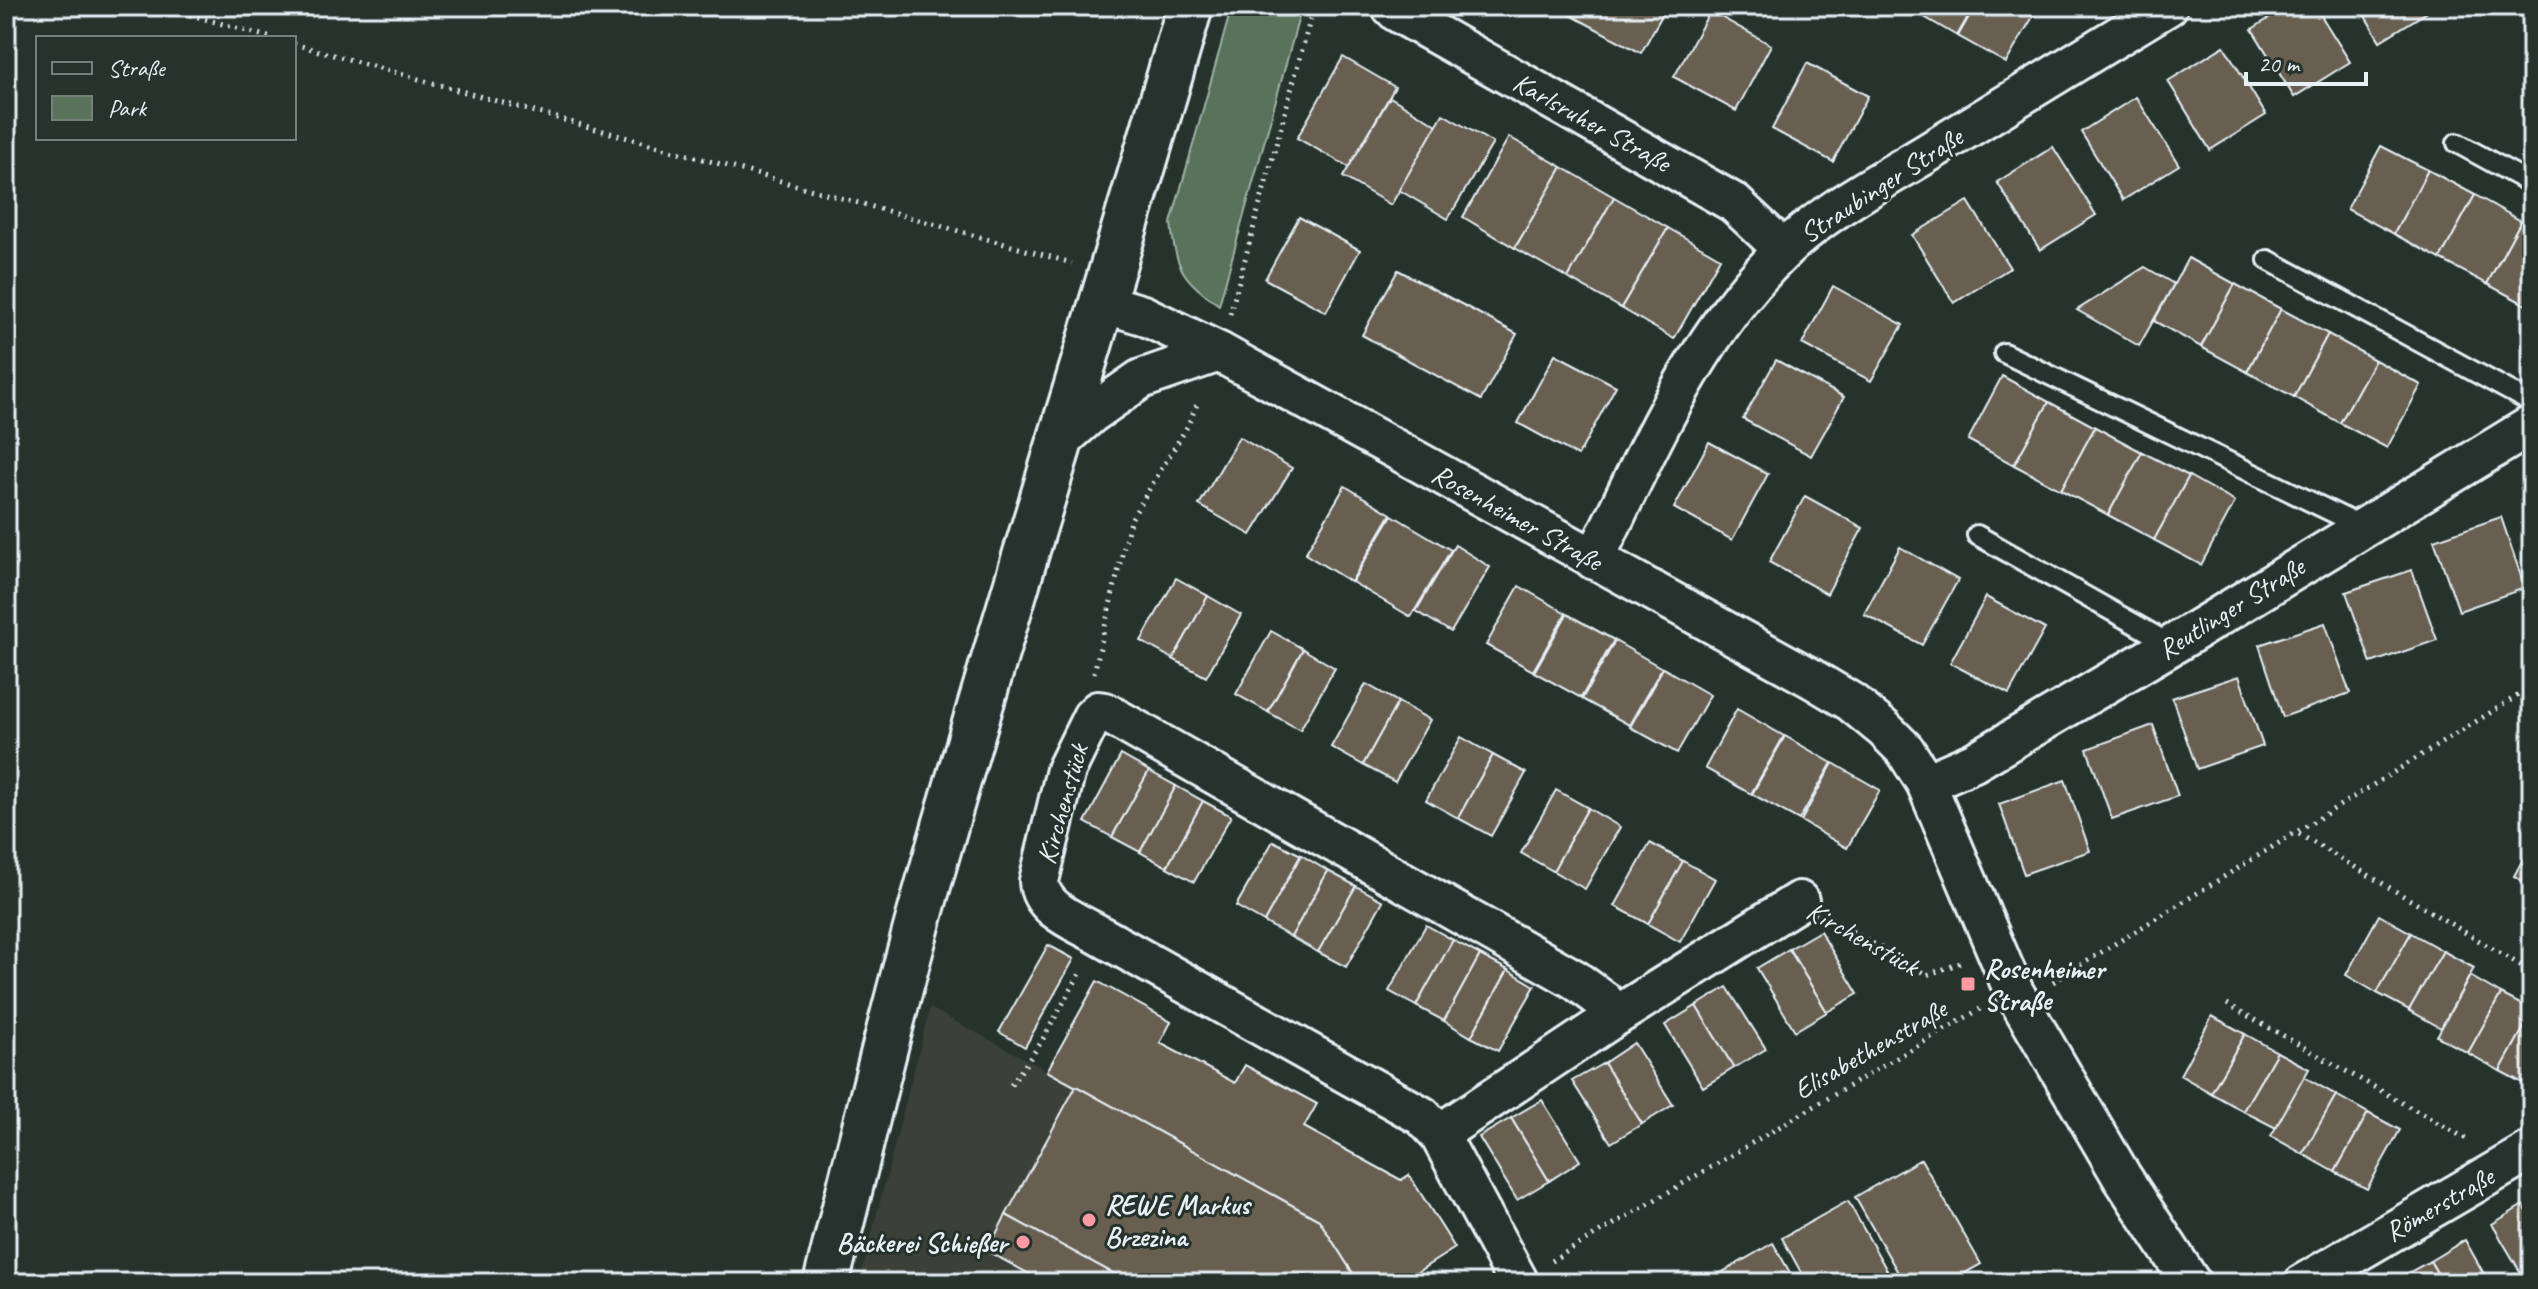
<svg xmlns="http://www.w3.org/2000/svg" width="2538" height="1289" viewBox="0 0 2538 1289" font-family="Caveat,sans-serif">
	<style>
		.built { fill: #3a4038 }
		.green { fill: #58735a; stroke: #a0b2a9; stroke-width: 2 }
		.building { fill: #675e51; stroke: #e8f1f8; stroke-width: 2 }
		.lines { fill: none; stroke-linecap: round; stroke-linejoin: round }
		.service-casing { stroke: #e8f1f8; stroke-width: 24 }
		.minor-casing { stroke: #e8f1f8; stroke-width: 44 }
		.secondary-casing { stroke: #e8f1f8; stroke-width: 50 }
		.path { stroke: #e8f1f8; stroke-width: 5; stroke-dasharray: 2 6; stroke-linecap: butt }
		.service { stroke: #26332d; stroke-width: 18 }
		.minor { stroke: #26332d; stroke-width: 38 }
		.secondary { stroke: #26332d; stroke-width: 44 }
		.poi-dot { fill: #ff9aa2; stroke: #26332d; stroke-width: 3 }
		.labels { text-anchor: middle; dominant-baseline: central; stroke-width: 6; stroke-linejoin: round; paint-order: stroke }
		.street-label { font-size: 28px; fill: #e8f1f8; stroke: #26332d }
		.poi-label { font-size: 28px; font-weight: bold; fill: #e8f1f8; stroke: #26332d; text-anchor: start }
	</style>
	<rect width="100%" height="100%" fill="#26332d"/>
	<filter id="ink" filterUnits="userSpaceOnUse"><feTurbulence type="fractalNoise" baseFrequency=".0125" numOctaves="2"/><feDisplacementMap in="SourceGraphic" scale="16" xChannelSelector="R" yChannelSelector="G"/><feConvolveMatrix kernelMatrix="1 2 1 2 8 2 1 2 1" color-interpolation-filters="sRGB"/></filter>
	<g filter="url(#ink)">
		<path class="built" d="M930 1008 1076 1086 1359 1283H859Z"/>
		<path class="green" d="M1232 6H1302L1219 305C1183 279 1175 269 1171 223Z"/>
		<g class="building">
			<path d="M1554 6H1667L1641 53Z"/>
			<path d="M1910 6H1974L1957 36 1909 8Z"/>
			<path d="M1975 6 2038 8 2006 63 1958 36Z"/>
			<path d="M2289 6H2315L2350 62 2294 97 2252 29Z"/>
			<path d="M2359 6H2437L2380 41Z"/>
			<path d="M1710 11 1771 45 1736 111 1674 77Z"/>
			<path d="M2224 46 2266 115 2210 150 2168 81Z"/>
			<path d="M1343 57 1395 87 1349 167 1297 138Z"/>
			<path d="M1807 63 1868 96 1833 162 1772 129Z"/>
			<path d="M1390 97 1437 125 1391 205 1343 177Z"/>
			<path d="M2136 97 2179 165 2123 200 2081 132Z"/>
			<path d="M1443 114 1493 143 1448 219 1399 190Z"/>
			<path d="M1509 137 1562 167 1515 248 1463 217Z"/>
			<path d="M2381 146 2428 170 2394 234 2347 209Z"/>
			<path d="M2053 147 2096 215 2040 250 1997 182Z"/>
			<path d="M1562 167 1614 197 1568 278 1515 248Z"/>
			<path d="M2428 170 2475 195 2440 259 2394 234Z"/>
			<path d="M2475 195 2521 221 2487 284 2440 259Z"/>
			<path d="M1614 197 1668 228 1621 308 1568 278Z"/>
			<path d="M1968 201 2010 268 1954 303 1912 235Z"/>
			<path d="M1299 217 1360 250 1326 312 1265 279Z"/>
			<path d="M2521 221 2532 226V308L2487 284Z"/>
			<path d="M1668 228 1720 258 1674 339 1621 308Z"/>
			<path d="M2188 258 2235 284 2201 347 2154 321Z"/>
			<path d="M2145 267 2174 284 2139 346 2077 310Z"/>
			<path d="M1398 270 1517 334 1481 400 1362 335Z"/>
			<path d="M2235 284 2281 309 2247 372 2201 347Z"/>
			<path d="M1833 286 1903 325 1871 381 1802 344Z"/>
			<path d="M2281 309 2328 334 2294 397 2247 372Z"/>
			<path d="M2328 334 2375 360 2340 423 2294 397Z"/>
			<path d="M1555 354 1616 386 1578 456 1518 423Z"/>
			<path d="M1776 360 1844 397 1811 456 1743 419Z"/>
			<path d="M2375 360 2421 385 2387 448 2340 423Z"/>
			<path d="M2002 376 2049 402 2014 465 1968 440Z"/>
			<path d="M2049 402 2095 427 2061 490 2014 465Z"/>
			<path d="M2095 427 2142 452 2108 515 2061 490Z"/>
			<path d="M1239 437 1292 468 1251 535 1199 505Z"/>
			<path d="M1709 442 1768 474 1732 540 1674 508Z"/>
			<path d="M2142 452 2189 476 2154 540 2108 515Z"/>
			<path d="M2189 476 2235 502 2201 565 2154 540Z"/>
			<path d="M2532 484V520L2521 488Z"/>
			<path d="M1345 486 1391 514 1351 582 1305 554Z"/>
			<path d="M1805 496 1863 528 1827 594 1769 562Z"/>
			<path d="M1392 515 1451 550 1411 617 1352 582Z"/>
			<path d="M2501 517 2525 588 2459 611 2434 540Z"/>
			<path d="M1455 545 1490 567 1451 632 1416 611Z"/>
			<path d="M1900 547 1958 580 1922 645 1864 614Z"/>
			<path d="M2412 570 2437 640 2371 663 2346 592Z"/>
			<path d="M1176 578 1208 596 1173 659 1141 641Z"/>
			<path d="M1519 586 1566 613 1533 671 1486 645Z"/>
			<path d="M1208 596 1241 615 1206 677 1173 659Z"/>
			<path d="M1986 597 2045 629 2009 694 1950 663Z"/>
			<path d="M1567 614 1614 640 1581 698 1534 672Z"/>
			<path d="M2325 623 2350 693 2283 717 2259 645Z"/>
			<path d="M1271 631 1303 649 1268 712 1236 694Z"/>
			<path d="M1615 641 1662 668 1629 725 1582 699Z"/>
			<path d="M1303 649 1335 668 1300 730 1268 712Z"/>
			<path d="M1663 668 1710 695 1677 753 1630 727Z"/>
			<path d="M2239 676 2263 746 2197 769 2172 698Z"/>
			<path d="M1366 684 1398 702 1363 765 1331 747Z"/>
			<path d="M1398 702 1430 720 1395 782 1363 765Z"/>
			<path d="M1737 709 1784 736 1751 794 1705 768Z"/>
			<path d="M2153 725 2178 796 2112 819 2087 749Z"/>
			<path d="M1785 736 1832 763 1799 820 1752 794Z"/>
			<path d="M1461 737 1493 755 1458 818 1426 800Z"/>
			<path d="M1121 755 1149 771 1112 837 1085 822Z"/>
			<path d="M1493 755 1526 773 1491 836 1458 818Z"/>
			<path d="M1833 763 1880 790 1847 848 1801 821Z"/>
			<path d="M1149 771 1176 786 1140 852 1112 837Z"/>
			<path d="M2065 780 2090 851 2024 874 1999 804Z"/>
			<path d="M1176 786 1203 801 1167 867 1140 852Z"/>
			<path d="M1556 790 1588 808 1553 871 1521 853Z"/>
			<path d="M1203 801 1231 816 1194 882 1167 867Z"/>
			<path d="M1588 808 1620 827 1585 889 1553 871Z"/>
			<path d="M1273 841 1301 855 1264 922 1236 906Z"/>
			<path d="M2532 842V886L2514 876Z"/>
			<path d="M1650 843 1683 861 1648 924 1615 906Z"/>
			<path d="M1301 855 1328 871 1291 937 1264 922Z"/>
			<path d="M1683 861 1715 879 1680 942 1648 924Z"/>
			<path d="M1328 871 1356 886 1318 952 1291 937Z"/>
			<path d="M1356 886 1383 901 1346 967 1318 952Z"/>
			<path d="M2379 915 2411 933 2377 993 2346 975Z"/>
			<path d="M1426 925 1453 940 1416 1006 1389 991Z"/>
			<path d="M1820 931 1858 994 1827 1012 1789 949Z"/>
			<path d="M2411 933 2443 951 2409 1010 2377 993Z"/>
			<path d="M1453 940 1480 955 1444 1021 1416 1006Z"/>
			<path d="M1048 945 1074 959 1025 1047 999 1032Z"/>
			<path d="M1789 949 1827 1012 1795 1031 1757 968Z"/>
			<path d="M2443 951 2474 968 2441 1028 2409 1010Z"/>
			<path d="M1480 955 1508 970 1471 1037 1444 1021Z"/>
			<path d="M1508 970 1535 986 1498 1051 1471 1037Z"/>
			<path d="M2470 976 2501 994 2468 1053 2437 1036Z"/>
			<path d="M1097 981 1171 1022 1160 1043 1235 1083 1245 1065 1317 1104 1304 1127 1401 1180 1409 1175 1455 1248 1400 1283H1359L1319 1220 1047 1071Z"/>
			<path d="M1727 987 1766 1049 1734 1068 1696 1006Z"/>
			<path d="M2501 994 2532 1010V1013L2500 1071 2468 1053Z"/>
			<path d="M1696 1006 1734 1068 1703 1087 1665 1025Z"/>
			<path d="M2532 1013V1088L2500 1071Z"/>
			<path d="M2212 1016 2245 1034 2211 1093 2180 1075Z"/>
			<path d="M2245 1034 2277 1052 2243 1111 2211 1093Z"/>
			<path d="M1634 1043 1673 1105 1642 1124 1604 1063Z"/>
			<path d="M2277 1052 2309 1069 2276 1128 2243 1111Z"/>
			<path d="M1604 1063 1642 1124 1611 1143 1572 1081Z"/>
			<path d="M2304 1077 2336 1095 2303 1154 2271 1136Z"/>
			<path d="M1076 1086 1319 1220 1359 1283H1131L1006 1215Z"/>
			<path d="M2336 1095 2368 1113 2335 1172 2303 1154Z"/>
			<path d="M1542 1100 1580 1161 1549 1181 1511 1118Z"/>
			<path d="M2368 1113 2400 1130 2367 1189 2335 1172Z"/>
			<path d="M1511 1118 1549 1181 1517 1200 1479 1137Z"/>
			<path d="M1921 1159 1981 1264 1947 1283H1904L1855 1197Z"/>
			<path d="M1848 1201 1894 1283H1807L1782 1238Z"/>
			<path d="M2523 1205 2532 1219V1283H2527L2492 1224Z"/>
			<path d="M1006 1215 1131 1283H1046L987 1251Z"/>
			<path d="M2465 1240 2489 1283H2443L2430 1261Z"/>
			<path d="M1773 1243 1796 1283H1709L1707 1281Z"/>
			<path d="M2430 1261 2443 1283H2397L2395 1280Z"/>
		</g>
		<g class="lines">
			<defs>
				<g id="service">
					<path d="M2457 143 2532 184"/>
					<path d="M2268 260 2532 403"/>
					<path d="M2004 353 2363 527"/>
					<path d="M1977 535 2172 645"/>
				</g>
				<g id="minor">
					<path d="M1391 6 1397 12 1734 203 1784 250"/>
					<path d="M1103 303 1143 315 1219 352 1811 678 1851 702 1884 729 1905 750 1926 783 2014 992 2122 1177 2191 1283"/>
					<path d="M1058 443 1091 414 1141 379 1219 352"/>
					<path d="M1594 560C1647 453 1696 334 1784 250 1826 210 1880 182 1929 152 2009 103 2088 54 2168 6"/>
					<path d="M1926 783 1974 762 2172 645 2532 425"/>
					<path d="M1439 1134 1616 1016"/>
					<path d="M1514 1283 1518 1281 1439 1134 1422 1116 1101 936C1079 923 1040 910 1039 881L1066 770 1092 717 1098 711 1105 712 1574 979 1604 1001 1616 1016 1799 901"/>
					<path d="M2304 1283 2532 1150"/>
				</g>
				<path id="secondary" d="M826 1283C860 1150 891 1015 929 882 1012 589 1106 299 1190 6"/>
			</defs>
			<use href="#service" class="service-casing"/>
			<use href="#minor" class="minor-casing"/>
			<use href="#secondary" class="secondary-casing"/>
			<g class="path">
				<path d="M159 6 272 38"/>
				<path d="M294 44 1072 263"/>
				<path d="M1230 314 1314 6"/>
				<path d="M1094 673 1130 521 1187 427 1198 402"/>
				<path d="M2299 834 2532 972"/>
				<path d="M1831 919 1927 975 1960 963"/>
				<path d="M2053 982 2532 687"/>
				<path d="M2227 1004 2470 1141"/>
				<path d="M1011 1085 1040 1044 1082 970"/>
				<path d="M1551 1261 1980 1009"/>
			</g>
			<use href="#service" class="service"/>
			<use href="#minor" class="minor"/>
			<use href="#secondary" class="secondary"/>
		</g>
	</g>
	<g class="poi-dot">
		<rect x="1960" y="976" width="16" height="16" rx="4"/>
		<circle cx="1089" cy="1220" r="8"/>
		<circle cx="1023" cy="1242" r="8"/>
	</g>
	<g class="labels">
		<g class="street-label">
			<text transform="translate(1592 122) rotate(29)">Karlsruher Straße</text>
			<text transform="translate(1881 185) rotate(-33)">Straubinger Straße</text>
			<text transform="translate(1517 517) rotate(29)">Rosenheimer Straße</text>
			<text transform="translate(2231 608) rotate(-32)">Reutlinger Straße</text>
			<text transform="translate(1062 804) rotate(-74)">Kirchenstück</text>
			<text transform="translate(1863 938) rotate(29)">Kirchenstück</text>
			<text transform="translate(1870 1049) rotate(-30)">Elisabethenstraße</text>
			<text transform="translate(2439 1204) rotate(-30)">Römerstraße</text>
		</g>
		<g class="poi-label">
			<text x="1984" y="968">Rosenheimer<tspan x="1984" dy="32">Straße</tspan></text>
			<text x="1105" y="1204">REWE Markus<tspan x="1105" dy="32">Brzezina</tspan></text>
			<text x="1007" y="1242" text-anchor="end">Bäckerei Schießer</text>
		</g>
	</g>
	<rect width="2538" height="1289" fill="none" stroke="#26332d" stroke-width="32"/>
	<rect x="16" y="16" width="2506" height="1257" fill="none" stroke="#e8f1f8" stroke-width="3" filter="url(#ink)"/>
	<rect x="36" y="36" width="260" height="104" fill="#26332d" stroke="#747f7e" stroke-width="2"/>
	<rect x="52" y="62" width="40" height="12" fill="#26332d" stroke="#747f7e" stroke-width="2"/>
	<text x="108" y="76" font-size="24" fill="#e8f1f8">Straße</text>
	<rect x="52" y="96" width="40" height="24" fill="#58735a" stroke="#747f7e" stroke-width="2"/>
	<text x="108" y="116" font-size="24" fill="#e8f1f8">Park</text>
	<path d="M2246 72v12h120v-12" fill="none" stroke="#e8f1f8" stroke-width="4"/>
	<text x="2258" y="72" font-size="24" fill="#e8f1f8" stroke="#26332d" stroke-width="6" paint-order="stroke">20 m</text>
</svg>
